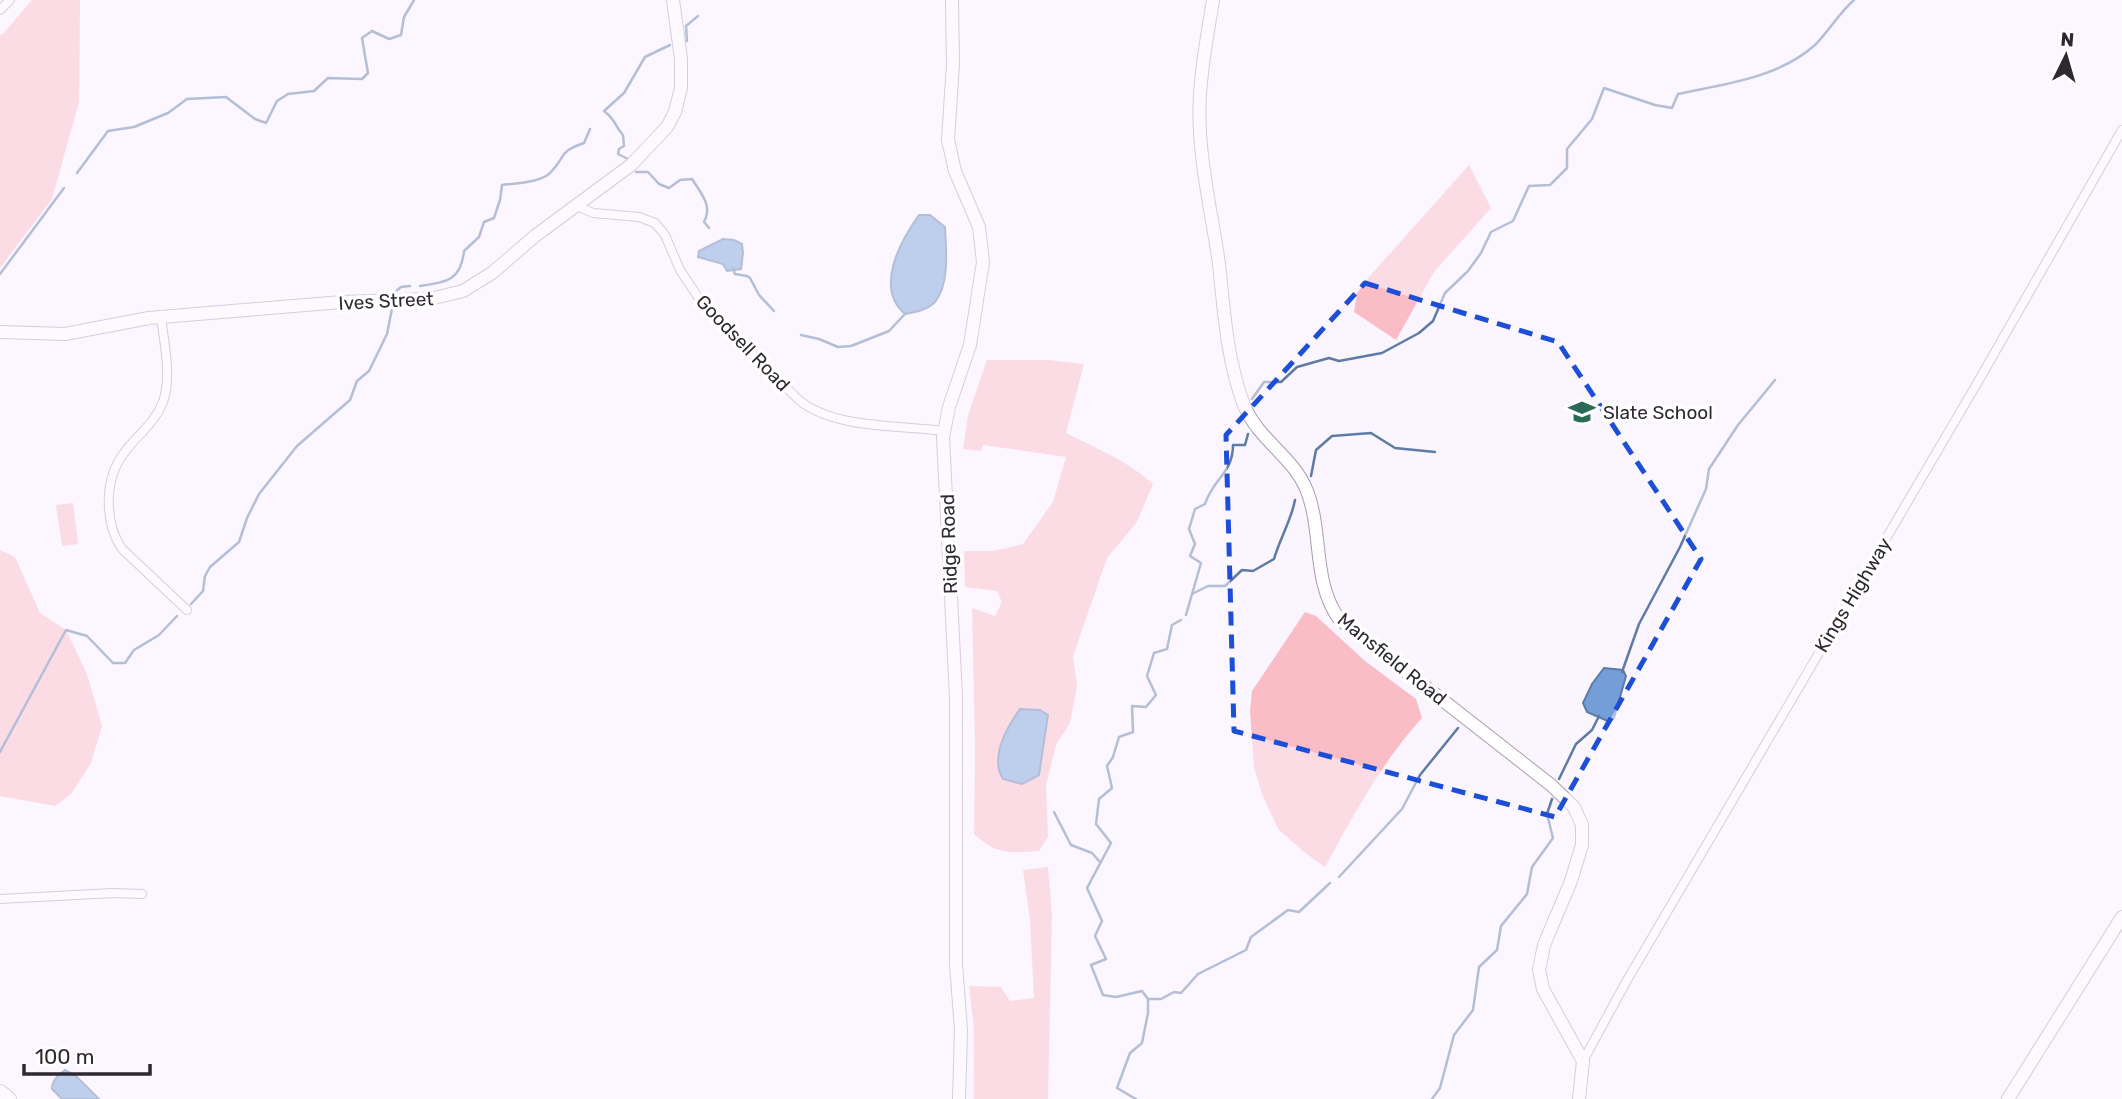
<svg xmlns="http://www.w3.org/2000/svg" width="2122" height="1099" viewBox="0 0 2122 1099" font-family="Rubik,sans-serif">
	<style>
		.green { fill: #fabdc5 }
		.water { fill: #739ed8; stroke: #5e7ba6; stroke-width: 2 }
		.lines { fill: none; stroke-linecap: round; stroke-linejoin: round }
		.stream { stroke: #5e7ba6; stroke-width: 2.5 }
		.street-casing { stroke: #ab9cb4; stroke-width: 10 }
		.secondary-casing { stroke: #ab9cb4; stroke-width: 14 }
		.highway-casing { stroke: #ab9cb4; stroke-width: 16 }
		.street { stroke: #fff; stroke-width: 8 }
		.secondary { stroke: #fff; stroke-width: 12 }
		.highway { stroke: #fff; stroke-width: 14 }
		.marked { fill: none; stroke: #1d4ed8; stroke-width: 5; stroke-dasharray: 14 9; stroke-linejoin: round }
		.labels { text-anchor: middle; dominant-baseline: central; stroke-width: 7; stroke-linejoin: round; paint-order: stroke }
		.street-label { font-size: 19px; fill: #2e2832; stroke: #fff }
		.poi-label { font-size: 19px; fill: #2e2832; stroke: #fff; text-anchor: start }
	</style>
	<rect width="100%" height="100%" fill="#fbf5ff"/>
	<g class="green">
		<path d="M32 0H80L79 102 52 199 0 268V35L4 33Z"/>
		<path d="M1469 165 1491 208 1434 272 1396 340 1354 312 1357 293 1369 277Z"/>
		<path d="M987 360H1048L1084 364 1066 433C1096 448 1128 461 1153 484L1137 522 1107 558 1073 656 1077 686 1070 723 1056 745 1046 785 1048 837 1039 851C1009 853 997 855 974 834L975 749 972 608 995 616 1002 602 997 591 965 587 964 551H993L1023 544 1053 502 1066 457 983 445 981 451 963 449 968 415Z"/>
		<path d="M73 503 78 544 62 546 56 505Z"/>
		<path d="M0 550 15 557 40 613 66 630 87 674 102 726 91 763 71 794 55 806 0 796Z"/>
		<path d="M1305 612 1316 616 1365 661 1416 699 1422 718C1382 762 1354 814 1325 867L1304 852 1279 830 1263 797 1254 768 1250 711 1252 691Z"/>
		<path d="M1048 867 1052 915 1048 1099H974V1029L969 986 1001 987 1010 1001 1034 998 1030 920 1023 870Z"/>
	</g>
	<g class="water">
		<path d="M919 215H930L945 227C946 248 950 284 935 302 927 310 916 312 905 314 874 288 901 240 919 215Z"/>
		<path d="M723 239 734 240 742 244 743 253 741 269 727 271 723 264 698 257 699 251Z"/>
		<path d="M1604 668 1623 670 1626 676 1614 718 1610 722 1587 712 1583 703 1592 684Z"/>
		<path d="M1020 709 1040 710 1048 715 1039 775 1022 784 1003 779C989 757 1008 726 1020 709Z"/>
		<path d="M65 1070 76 1076 99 1099H62L52 1089C52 1080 58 1075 65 1070Z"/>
	</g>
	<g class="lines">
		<g class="stream">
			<path d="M684 41H687L686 26 698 16"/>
			<path d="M628 159 618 154 619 149 624 146 623 135C613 124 617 121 604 111L624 93 645 57 670 45"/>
			<path d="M636 172H648L659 184 669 188 680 180 692 179C701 193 713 206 704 222L709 228"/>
			<path d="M77 173 108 131 134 127 168 113 187 99 226 97 255 119 266 123 277 101 288 94 314 91 328 78 362 79 368 73 362 38 372 31 389 39 401 35 404 17 414 0"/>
			<path d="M733 268 735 274 747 276 750 278 759 295 774 311"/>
			<path d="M0 274 64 188"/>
			<path d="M420 286C446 282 461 281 464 251L479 237 484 222 494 218 500 200 502 185C516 183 541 183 551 172 567 155 558 152 584 143L590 129"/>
			<path d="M391 295 401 287 410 286"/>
			<path d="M801 335 819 339 838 347 851 346 889 331 905 314"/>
			<path d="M1252 399 1264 382H1281L1297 367 1329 358 1339 361 1382 353 1419 333 1433 321 1445 293 1468 271 1481 253 1491 232 1513 221 1529 186 1550 185 1567 168V149L1592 119 1604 88 1655 105 1672 108 1678 94C1725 84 1778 78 1815 45 1829 31 1839 13 1854 0"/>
			<path d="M1311 476 1316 450 1332 436 1371 433 1395 448 1435 452"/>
			<path d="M1192 594 1208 586H1225L1242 570 1253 571 1274 559C1280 538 1291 521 1295 500"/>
			<path d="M191 604 203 591 205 576 210 567 239 542 247 518 259 494 297 446 350 400 357 381 369 371 387 334 392 309"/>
			<path d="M1186 615 1201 563 1190 556 1195 544 1189 529 1195 509 1205 504C1213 479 1233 473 1233 445H1245L1248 434"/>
			<path d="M1622 672 1639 624 1680 547 1706 489 1709 469 1738 425 1775 380"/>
			<path d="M0 752 66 630 87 636 113 663H125L134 650 159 635 177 616"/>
			<path d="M1559 779 1576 744 1592 730 1599 716"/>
			<path d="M1054 812 1071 845 1092 853 1099 861"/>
			<path d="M1339 877 1402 809 1420 775 1458 728"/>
			<path d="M1148 999H1161L1174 992 1181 993 1198 974 1246 950 1251 937 1288 910 1299 912 1330 883"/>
			<path d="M1136 1099 1117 1088 1130 1053 1142 1043 1148 1013V999L1142 991 1116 997 1103 995 1091 965 1106 959 1095 936 1102 921 1087 888 1111 843 1096 824 1099 799 1112 788 1107 766 1113 757 1119 737 1133 732 1132 706 1146 707 1156 695 1147 676 1154 653 1167 649 1172 625 1181 620"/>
			<path d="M1432 1099 1440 1088 1454 1035 1473 1010 1479 967 1497 950 1501 926 1527 894 1532 867 1553 838 1547 814 1552 799"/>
		</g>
		<defs>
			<g id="street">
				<path d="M0 10 10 0"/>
				<path d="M577 206 593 213 639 217 655 223 665 235 680 270 698 297 713 316 799 400C833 429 901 425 944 431"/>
				<path d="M161 317C164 343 172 376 163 402 155 423 137 435 124 453 104 479 104 522 122 549L187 610"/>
				<path d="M0 899 113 893 142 894"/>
				<path d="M1583 1061 1626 982 1979 380 2122 130"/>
			</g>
			<g id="secondary">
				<path d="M952 0 953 64 948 140 955 171 979 227 983 262 970 345 949 407 943 437 956 697V964L961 1030 959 1099"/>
				<path d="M1213 0C1206 44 1197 88 1200 132 1202 176 1213 220 1219 264 1224 311 1227 361 1244 405 1258 440 1294 457 1307 491 1323 532 1312 581 1339 619L1551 785 1574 807 1582 825V845L1571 881 1544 945 1539 970 1543 989 1583 1061 1579 1099"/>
				<path d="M0 332 65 334 149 318 342 302 430 299 463 291 492 273 535 236 631 165 667 127 675 112 681 88V59L673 0"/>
				<path d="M2008 1099 2122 917"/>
			</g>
			<path id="highway" d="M0 1092 9 1099"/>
		</defs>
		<use href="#street" class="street-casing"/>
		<use href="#secondary" class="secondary-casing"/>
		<use href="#highway" class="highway-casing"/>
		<use href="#street" class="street"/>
		<use href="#secondary" class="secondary"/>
		<use href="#highway" class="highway"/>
	</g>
	<path d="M0 0H2122V1099H0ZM1365 283 1558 342 1701 559 1555 817 1234 731 1226 435Z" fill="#fbf5ff" fill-opacity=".55" fill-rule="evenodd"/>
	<path class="marked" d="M1365 283 1558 342 1701 559 1555 817 1234 731 1226 435Z"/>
	<defs>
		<symbol id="school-bare" viewBox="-9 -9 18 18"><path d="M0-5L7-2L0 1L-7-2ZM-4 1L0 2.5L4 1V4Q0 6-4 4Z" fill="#2a6a57" stroke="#fff" stroke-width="2.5" paint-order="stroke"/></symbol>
	</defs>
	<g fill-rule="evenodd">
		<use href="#school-bare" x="1563" y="393" width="38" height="38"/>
	</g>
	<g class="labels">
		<g class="street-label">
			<text transform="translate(386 301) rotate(-3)">Ives Street</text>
			<text transform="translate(743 343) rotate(46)">Goodsell Road</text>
			<text transform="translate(949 544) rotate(-92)">Ridge Road</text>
			<text transform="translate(1853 595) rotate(-59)">Kings Highway</text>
			<text transform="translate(1392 659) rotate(39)">Mansfield Road</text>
		</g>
		<g class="poi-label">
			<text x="1603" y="412">Slate School</text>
		</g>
	</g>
	<g transform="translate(2066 56) rotate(5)" stroke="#ffffff" stroke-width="5" paint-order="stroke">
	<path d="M0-5L12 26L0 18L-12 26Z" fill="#2e2832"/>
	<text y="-10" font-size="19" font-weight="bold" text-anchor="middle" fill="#2e2832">N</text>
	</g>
	<path d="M24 1064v10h126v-10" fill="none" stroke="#2e2832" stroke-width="3.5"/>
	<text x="35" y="1064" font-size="21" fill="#2e2832" stroke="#ffffff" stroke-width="5" paint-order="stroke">100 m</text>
</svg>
